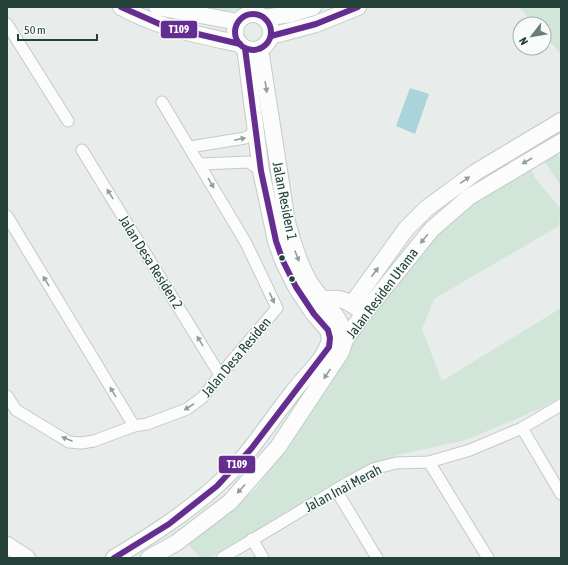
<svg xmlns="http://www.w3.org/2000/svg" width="568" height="565" viewBox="0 0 568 565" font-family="'Asap Condensed',sans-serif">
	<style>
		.green { fill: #d1e6d8 }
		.water { fill: #a9d4db }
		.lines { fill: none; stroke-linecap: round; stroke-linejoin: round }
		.street-casing { stroke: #c5cac8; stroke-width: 13 }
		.secondary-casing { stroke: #c3cbc8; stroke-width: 18 }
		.street { stroke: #fcfcfc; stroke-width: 11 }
		.secondary { stroke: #fcfcfc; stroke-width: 16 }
		.bus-1-casing { stroke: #f7fbf9; stroke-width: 9 }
		.bus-1 { stroke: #662d91; stroke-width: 6 }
		.oneway { fill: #909f9b }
		.bus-dot { fill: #24423a; stroke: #f7fbf9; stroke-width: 1.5 }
		.labels { text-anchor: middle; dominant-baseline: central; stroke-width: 3; stroke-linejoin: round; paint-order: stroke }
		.street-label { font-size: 14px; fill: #24423a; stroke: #f7fbf9 }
		.line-badge { stroke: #f7fbf9; stroke-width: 1.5 }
		.badge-label { font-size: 11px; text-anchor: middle; font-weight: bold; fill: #fff }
	</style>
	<rect width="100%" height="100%" fill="#e8edeb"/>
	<g class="green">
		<path d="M205 7H277L226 11Z"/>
		<path d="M519 7H561V54L544 35V24H534Z"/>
		<path d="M555 150 561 159V186L543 159 530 166 534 177 561 209 559 226 434 299 422 329 442 381 561 308V397L544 407 466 440 398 455 350 475 209 558H201L183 540 255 490 284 449 367 315 426 246 466 206Z"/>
	</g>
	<path class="water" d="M410 88 429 94 415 134 396 126Z"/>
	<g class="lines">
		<defs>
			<g id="street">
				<path d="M7 24 68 121"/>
				<path d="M190 147 245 138 251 135 255 126"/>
				<path d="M82 150 220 375"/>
				<path d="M201 164 249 162 261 171"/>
				<path d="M7 216 134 426"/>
				<path d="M7 396 16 410 69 442 81 443 94 441 134 426 147 424 187 409 203 397 220 375 277 308 246 243 162 102"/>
				<path d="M522 428 561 494"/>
				<path d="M429 462 488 558"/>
				<path d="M336 490 377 558"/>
				<path d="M252 539 263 558"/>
				<path d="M222 558 349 482 373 469 396 463 429 462 470 450 522 428 561 405"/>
			</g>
			<g id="secondary">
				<path d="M121 7C158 28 199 35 240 44"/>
				<path d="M157 7 238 22"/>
				<circle cx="253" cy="32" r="18"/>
				<path d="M264 18 290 14 313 7"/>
				<path d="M271 36 316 24 358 7"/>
				<path d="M245 48 261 171 276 241 283 261 296 287 314 314 328 330 330 338"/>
				<path d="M260 49 287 222C293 243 299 264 310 283 321 301 344 318 345 340"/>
				<path d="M321 300C340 297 345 299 360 310"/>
				<path d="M352 304 406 229 427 208 476 172 561 121"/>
				<path d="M7 545 27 558"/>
				<path d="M114 558C150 536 185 514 216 486 248 458 270 420 297 387 309 372 327 357 330 338"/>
				<path d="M149 558 176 543 230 502 278 447 341 352 345 340 364 313 432 229 469 197 561 142"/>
			</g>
		</defs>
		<use href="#street" class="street-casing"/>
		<use href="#secondary" class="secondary-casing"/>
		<use href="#street" class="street"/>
		<use href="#secondary" class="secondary"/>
		<defs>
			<g id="bus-1">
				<path d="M121 7 164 26 240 44"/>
				<circle cx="253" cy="32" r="18"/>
				<path d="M271 36 316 24 358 7"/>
				<path d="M114 558 169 524 217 486 251 449 329 347 330 338 328 330 314 314 296 287 283 261 276 241 261 171 245 48"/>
			</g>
		</defs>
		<use href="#bus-1" class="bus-1-casing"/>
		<use href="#bus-1" class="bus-1"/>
	</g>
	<defs><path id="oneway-solid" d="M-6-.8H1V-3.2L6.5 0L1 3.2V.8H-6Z"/></defs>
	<g class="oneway">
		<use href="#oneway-solid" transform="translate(266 87) rotate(81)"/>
		<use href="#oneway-solid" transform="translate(240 139) rotate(-12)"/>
		<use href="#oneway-solid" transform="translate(527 161) rotate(150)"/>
		<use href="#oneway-solid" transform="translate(465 180) rotate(-35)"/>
		<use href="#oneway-solid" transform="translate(211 183) rotate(60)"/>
		<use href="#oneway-solid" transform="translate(110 194) rotate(-122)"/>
		<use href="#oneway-solid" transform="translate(424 239) rotate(129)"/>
		<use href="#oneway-solid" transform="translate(297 256) rotate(68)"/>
		<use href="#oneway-solid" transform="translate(375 272) rotate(-53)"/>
		<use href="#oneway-solid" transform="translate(46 281) rotate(-121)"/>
		<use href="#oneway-solid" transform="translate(272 298) rotate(65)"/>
		<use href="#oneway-solid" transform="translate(200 341) rotate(-121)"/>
		<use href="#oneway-solid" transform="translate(327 374) rotate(124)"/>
		<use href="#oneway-solid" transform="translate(113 392) rotate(-121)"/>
		<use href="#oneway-solid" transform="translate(189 407) rotate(147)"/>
		<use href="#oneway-solid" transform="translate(67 439) rotate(-157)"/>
		<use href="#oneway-solid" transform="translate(241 489) rotate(132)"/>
	</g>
	<g class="bus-dot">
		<circle cx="282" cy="258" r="3.5"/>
		<circle cx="292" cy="279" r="3.5"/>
	</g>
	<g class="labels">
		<g class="street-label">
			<text transform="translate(285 201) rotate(79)">Jalan Residen 1</text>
			<text transform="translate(151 262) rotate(58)">Jalan Desa Residen 2</text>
			<text transform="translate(382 293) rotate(-53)">Jalan Residen Utama</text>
			<text transform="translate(236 357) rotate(-50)">Jalan Desa Residen</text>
			<text transform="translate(343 488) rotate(-28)">Jalan Inai Merah</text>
		</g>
	</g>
	<g class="line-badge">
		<rect x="160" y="20" width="38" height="19" rx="4" fill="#662d91"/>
		<rect x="218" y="455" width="38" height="19" rx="4" fill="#662d91"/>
	</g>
	<g class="badge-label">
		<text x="179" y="33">T109</text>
		<text x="237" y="468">T109</text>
	</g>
	<rect width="568" height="565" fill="none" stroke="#24423a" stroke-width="16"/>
	<g transform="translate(532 36) rotate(239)"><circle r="19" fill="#f7fbf9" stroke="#a3b1ad"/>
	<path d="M0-3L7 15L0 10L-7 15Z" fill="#697e78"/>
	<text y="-6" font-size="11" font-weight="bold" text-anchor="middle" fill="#24423a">N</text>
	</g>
	<path d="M18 34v6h79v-6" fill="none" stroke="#24423a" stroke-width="2"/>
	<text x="24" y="34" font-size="12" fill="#24423a" stroke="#f7fbf9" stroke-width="3" paint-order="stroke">50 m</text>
</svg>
